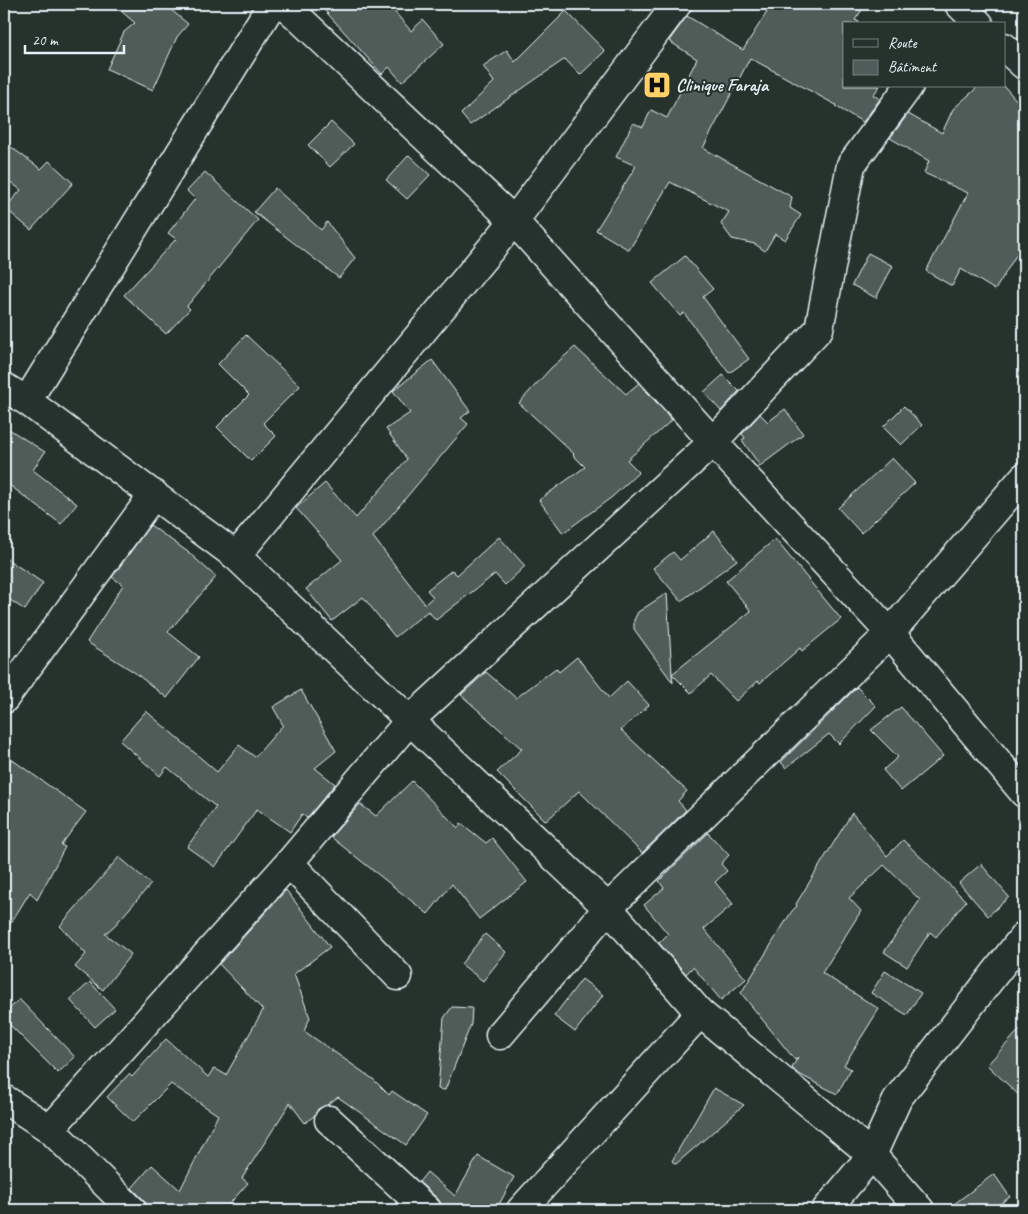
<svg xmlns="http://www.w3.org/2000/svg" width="1028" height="1214" viewBox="0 0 1028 1214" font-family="Caveat,sans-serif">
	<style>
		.building { fill: #505c59; stroke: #e8f1f8 }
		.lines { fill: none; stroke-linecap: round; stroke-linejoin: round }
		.minor-casing { stroke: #e8f1f8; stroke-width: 31 }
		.minor { stroke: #26332d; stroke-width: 28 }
		.labels { text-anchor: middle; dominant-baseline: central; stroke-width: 4; stroke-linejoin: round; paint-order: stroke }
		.poi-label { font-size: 18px; font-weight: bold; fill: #e8f1f8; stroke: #26332d; text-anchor: start }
	</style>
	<rect width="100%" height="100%" fill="#26332d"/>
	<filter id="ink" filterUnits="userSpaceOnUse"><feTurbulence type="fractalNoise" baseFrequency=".02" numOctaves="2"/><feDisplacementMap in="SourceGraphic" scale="10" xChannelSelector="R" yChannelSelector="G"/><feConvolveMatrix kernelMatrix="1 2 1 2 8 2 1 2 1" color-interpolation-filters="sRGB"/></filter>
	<g filter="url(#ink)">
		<g class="building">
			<path d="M113 4H164L188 24 177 37 153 90 107 69 124 32 135 23Z"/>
			<path d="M319 4H388L411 31 423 20 444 44 402 82 389 67 382 74Z"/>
			<path d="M772 4H866L855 20 859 22 858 24H844V86H880L873 95 880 99 863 122 835 106 836 105 750 58 703 148 792 197 790 208 801 215 785 240 775 234 765 251 755 244 732 239 721 224 729 212 670 182 629 250 596 230 636 166 616 157 633 123 643 127 651 110 667 118 697 59 669 41 687 16 743 50Z"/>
			<path d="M566 11 605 51 580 75 565 59 470 125 461 114 494 82 483 66 507 50 515 62Z"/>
			<path d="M979 86H1004L1024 109V242L995 290 961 269 952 286 926 271 968 193 924 173 929 161 890 138 908 114 942 133 953 109Z"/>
			<path d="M331 122 354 144 330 167 308 145Z"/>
			<path d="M4 142 41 169 49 161 73 183 31 230 5 208 21 190 4 177Z"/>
			<path d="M409 155 430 175 407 199 386 180Z"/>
			<path d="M205 172 258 220 187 306 190 309 166 334 124 295 176 239 168 233 195 199 187 191Z"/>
			<path d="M275 188 321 230 327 222 355 258 339 278 254 212Z"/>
			<path d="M868 253 893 266 876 298 852 285Z"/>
			<path d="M685 256 713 289 703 297 749 359 729 373 684 313 680 316 652 283Z"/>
			<path d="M246 335 300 386 263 423 276 436 251 461 217 427 249 395 218 364Z"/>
			<path d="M575 347 626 394 639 383 672 420 627 460 639 472 612 497 563 533 539 500 585 467 573 455 574 454 519 403 551 368Z"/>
			<path d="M432 360 470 411 461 418 468 424 373 537 425 604 433 597 427 590 452 570 457 575 499 537 525 566 505 585 495 574 436 620 428 611 395 637 363 597 332 621 306 589 342 560 296 508 325 483 356 518 407 459 386 429 410 413 393 391Z"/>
			<path d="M723 375 739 391 721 411 704 392Z"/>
			<path d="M904 406 922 425 901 445 883 427Z"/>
			<path d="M785 409 803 434 760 466 742 440 745 438 742 434 760 414 768 422Z"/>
			<path d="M4 426 45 452 33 470 77 504 61 524 4 481Z"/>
			<path d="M892 458 915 483 861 533 838 508Z"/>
			<path d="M150 525 188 552 216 577 168 632 199 657 167 698 134 672 87 642 123 585 112 577Z"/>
			<path d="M714 531 737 560 681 601 653 568 673 552 680 560Z"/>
			<path d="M775 539 841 619 802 651 800 648 760 683 758 681 736 701 711 675 691 693 672 674 673 683 634 629V620L638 612 667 593 672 674 751 611 726 581Z"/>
			<path d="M4 557 43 583 25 610 4 596Z"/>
			<path d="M577 657 609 698 627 681 649 705 621 730 687 791 678 801 686 810 642 853 579 791 546 821 497 772 522 749 461 695 486 672 516 698 556 668 559 672Z"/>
			<path d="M857 687 876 706 839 744 829 734 786 768 781 762Z"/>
			<path d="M301 690 336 751 315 768 335 784 307 818 302 814 290 832 257 809 215 867 187 847 216 807 167 767 160 776 120 741 146 711 217 772 239 745 255 757 283 725 273 707Z"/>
			<path d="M901 707 943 756 901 791 883 770 898 757 871 730Z"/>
			<path d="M4 754 86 812 61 845 65 847 37 900 30 892 4 934Z"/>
			<path d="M412 781 458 828 461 823 486 843 492 838 527 882 479 919 452 884 428 914 331 837 360 804 376 816Z"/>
			<path d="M852 813 887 856 903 840 966 901 936 937 930 932 907 967 884 952 920 900 884 865 849 898 861 911 822 973 879 1009 844 1065 851 1069 837 1094 797 1073 792 1068 798 1057 795 1060 741 993 792 911 797 906 796 904Z"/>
			<path d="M708 833 729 855 721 864 727 871 715 882 733 904 704 929 746 979 721 1000 693 967 686 974 659 943 668 934 644 905 664 888 659 881Z"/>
			<path d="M119 857 151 884 115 925 105 934 131 954 103 990 75 967 86 954 60 926Z"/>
			<path d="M981 864 1009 897 988 916 959 883Z"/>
			<path d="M286 890 330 947 294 974 310 1018 304 1031 373 1079 389 1095 392 1091 427 1115 406 1145 338 1097 327 1105 318 1109 315 1115 305 1123 290 1103 242 1178 248 1183 224 1210H147V1205L143 1199 132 1188 152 1165 180 1190 218 1115 171 1084 133 1122 107 1097 129 1074 132 1077 166 1039 208 1077 214 1068 226 1075 263 1010 219 964Z"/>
			<path d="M485 934 506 952 483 981 461 964Z"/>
			<path d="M885 971 921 993 907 1015 871 993Z"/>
			<path d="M582 979 603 995 575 1032 554 1016Z"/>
			<path d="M90 982 115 1009 95 1027 70 1000Z"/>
			<path d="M19 999 75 1057 58 1073 4 1019V1015Z"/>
			<path d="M452 1007 472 1008 471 1024 445 1090 438 1089 444 1018Z"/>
			<path d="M1024 1025V1100L987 1065Z"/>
			<path d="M714 1088 744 1105 676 1164 672 1161Z"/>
			<path d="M478 1156 514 1177 496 1210H442V1205L438 1199 419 1182 427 1172 455 1196Z"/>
			<path d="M994 1174 1010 1197 991 1210H946Z"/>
		</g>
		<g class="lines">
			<defs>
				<g id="minor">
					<path d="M284 4 514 221 713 442 890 633 1024 793"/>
					<path d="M959 4 979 24"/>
					<path d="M1004 47 1024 65"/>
					<path d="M4 387 27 401 236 556 608 908 700 1013 872 1155 920 1210"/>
					<path d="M27 401 272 4"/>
					<path d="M236 556 514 221 677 4"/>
					<path d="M4 699 154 494"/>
					<path d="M289 863 398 976"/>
					<path d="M500 1035 608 908 890 633 1024 477"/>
					<path d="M4 1099 50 1129 132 1210"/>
					<path d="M329 1120 427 1210"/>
					<path d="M50 1129 289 863 410 720 713 442 819 329 851 165 909 86"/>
					<path d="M521 1210 700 1013"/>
					<path d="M826 1210 872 1155 898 1098 1024 936"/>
				</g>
			</defs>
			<use href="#minor" class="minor-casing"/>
			<use href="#minor" class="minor"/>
		</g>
	</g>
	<defs>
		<symbol id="hospital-square" viewBox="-11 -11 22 22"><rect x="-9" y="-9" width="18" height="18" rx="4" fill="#ffd166" stroke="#26332d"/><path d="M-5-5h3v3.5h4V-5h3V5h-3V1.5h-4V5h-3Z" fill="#111"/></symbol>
	</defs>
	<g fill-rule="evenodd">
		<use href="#hospital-square" x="641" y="69" width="32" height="32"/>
	</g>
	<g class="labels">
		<g class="poi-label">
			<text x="676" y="85">Clinique Faraja</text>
		</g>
	</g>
	<rect width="1028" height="1214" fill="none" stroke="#26332d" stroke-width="20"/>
	<rect x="10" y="10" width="1008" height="1194" fill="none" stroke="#e8f1f8" stroke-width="2" filter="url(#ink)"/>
	<rect x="843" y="22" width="162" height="65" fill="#26332d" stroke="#747f7e"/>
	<rect x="853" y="39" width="25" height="8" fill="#26332d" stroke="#747f7e"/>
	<text x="888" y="48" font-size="15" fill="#e8f1f8">Route</text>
	<rect x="853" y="60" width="25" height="15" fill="#505c59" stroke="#747f7e"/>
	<text x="888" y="72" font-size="15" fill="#e8f1f8">Bâtiment</text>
	<path d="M25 45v8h99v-8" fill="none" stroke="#e8f1f8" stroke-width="2.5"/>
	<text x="32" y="45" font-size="15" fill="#e8f1f8" stroke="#26332d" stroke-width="4" paint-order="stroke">20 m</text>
</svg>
